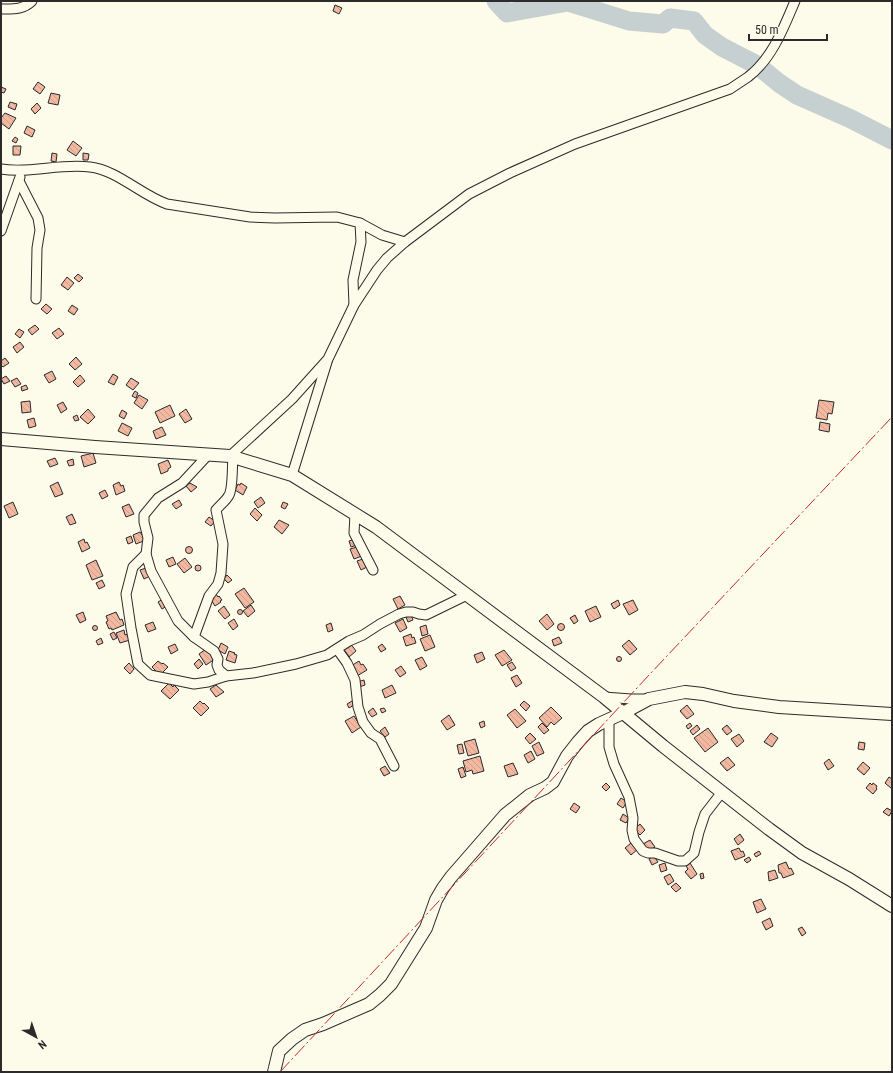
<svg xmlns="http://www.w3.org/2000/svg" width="893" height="1073" viewBox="0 0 893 1073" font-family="'Roboto Condensed',sans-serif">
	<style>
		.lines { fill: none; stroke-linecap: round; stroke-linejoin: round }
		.river { stroke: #c7d0d0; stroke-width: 19 }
		.building { fill: url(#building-back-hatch); stroke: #2b2b2b }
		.minor-casing { stroke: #2b2b2b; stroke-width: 11 }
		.tertiary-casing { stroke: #2b2b2b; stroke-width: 14 }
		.minor { stroke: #fdfbea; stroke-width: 9 }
		.tertiary { stroke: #fdfbea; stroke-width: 12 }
		.power { stroke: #c62828; stroke-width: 1; stroke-dasharray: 14 3 2 3; stroke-linecap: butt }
	</style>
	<defs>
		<pattern id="building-back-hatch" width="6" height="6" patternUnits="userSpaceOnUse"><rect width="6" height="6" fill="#f2b8a0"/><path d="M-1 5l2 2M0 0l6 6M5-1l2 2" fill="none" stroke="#d09e8a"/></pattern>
	</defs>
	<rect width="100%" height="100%" fill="#fdfbea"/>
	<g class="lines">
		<g class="river">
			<path d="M496 1 507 13 568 2 629 21 663 24 670 18 694 21 705 35 722 47 755 64"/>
			<path d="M762 69 779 83 797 95 851 119 892 140"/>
		</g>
	</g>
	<g class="building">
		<path d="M335 5 342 8 339 14 333 11Z"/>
		<path d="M38 82 45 87 40 94 33 89Z"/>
		<path d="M1 87 6 89 4 93 1 92Z"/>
		<path d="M51 93 60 95 58 105 48 103Z"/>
		<path d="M10 102 17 104 15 110 8 107Z"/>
		<path d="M37 103 41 108 35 114 31 109Z"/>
		<path d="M5 113 16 118 9 129 1 123V118Z"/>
		<path d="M27 126 35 130 32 137 24 133Z"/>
		<path d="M15 137 18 139 16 143 12 141Z"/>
		<path d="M73 141 82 148 76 156 67 150Z"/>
		<path d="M13 146H21L20 155H13Z"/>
		<path d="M52 153 57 154 56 162 51 161Z"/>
		<path d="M83 153 89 154 88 160H83Z"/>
		<path d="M78 274 83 278 79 282 74 278Z"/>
		<path d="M67 277 74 283 68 290 61 285Z"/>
		<path d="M46 304 52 309 47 314 41 309Z"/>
		<path d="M72 305 78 309 74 315 68 311Z"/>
		<path d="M35 325 39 329 32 335 28 330Z"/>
		<path d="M59 328 64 334 57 339 52 333Z"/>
		<path d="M19 329 24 332 20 338 15 334Z"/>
		<path d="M20 342 24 347 17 353 13 347Z"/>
		<path d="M76 357 82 364 75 370 69 364Z"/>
		<path d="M5 358 9 363 3 367 1 365V361Z"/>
		<path d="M52 371 56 379 49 383 44 375Z"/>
		<path d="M113 374 118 377 114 385 108 382Z"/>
		<path d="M80 375 85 381 78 387 73 382Z"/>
		<path d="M6 376 10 381 4 384 1 379Z"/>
		<path d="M17 378 21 384 15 387 11 381Z"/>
		<path d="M131 378 139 383 133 390 126 385Z"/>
		<path d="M26 385 28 389 22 391 21 387Z"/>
		<path d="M135 391 138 393 136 398 132 396Z"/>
		<path d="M139 395 148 400 142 409 134 403Z"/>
		<path d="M819 400 834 402 832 414 828 413 827 420 816 418Z"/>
		<path d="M30 401 31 412 22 413 21 402Z"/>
		<path d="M63 402 67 409 61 413 57 405Z"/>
		<path d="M170 405 175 416 160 423 155 412Z"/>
		<path d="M88 409 95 417 88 424 80 417Z"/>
		<path d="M186 409 192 419 185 423 179 414Z"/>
		<path d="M122 410 127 413 124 419 119 416Z"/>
		<path d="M77 415 79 420 75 421 73 417Z"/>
		<path d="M34 418 36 426 29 428 27 420Z"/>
		<path d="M820 422 830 424 829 432 819 430Z"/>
		<path d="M122 423 132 428 128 436 118 431Z"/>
		<path d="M162 427 166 435 156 439 153 431Z"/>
		<path d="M93 453 96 463 84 467 81 456Z"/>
		<path d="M55 458 58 464 50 467 47 461Z"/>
		<path d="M73 459 74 465 69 466 67 461Z"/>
		<path d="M168 460 171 467 168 469V471L161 474 158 464Z"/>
		<path d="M58 482 63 494 55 497 50 486Z"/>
		<path d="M119 482 121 486 123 485 125 491 116 495 113 485Z"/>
		<path d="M190 483 197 487 191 492 186 486Z"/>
		<path d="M241 483 247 487 243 495 235 490 238 484 240 485Z"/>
		<path d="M105 490 108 496 102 499 99 493Z"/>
		<path d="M261 497 265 503 258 508 254 502Z"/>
		<path d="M179 500 182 505 176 509 172 504Z"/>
		<path d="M13 502 18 514 9 518 4 506Z"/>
		<path d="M283 502 288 504 285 509 281 507Z"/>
		<path d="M129 504 134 514 126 517 122 507Z"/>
		<path d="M255 508 262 515 257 521 250 514Z"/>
		<path d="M72 514 76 523 70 525 66 517Z"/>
		<path d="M209 517 215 521 211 526 205 522Z"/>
		<path d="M279 520 289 525 282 534 274 527Z"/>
		<path d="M140 532 142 535H144L146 540 136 544 133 535Z"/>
		<path d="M131 536 133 542 128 544 126 538Z"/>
		<path d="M84 539 85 543 87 542 90 548 82 552 78 542Z"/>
		<path d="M355 539 357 545 351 547 349 541Z"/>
		<circle cx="189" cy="550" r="3.5"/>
		<path d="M357 547 362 556 354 559 350 549Z"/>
		<path d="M173 557 176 564 169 567 166 560Z"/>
		<path d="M185 558 192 567 184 573 177 564Z"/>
		<path d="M363 559 367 567 361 570 357 561Z"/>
		<path d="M96 560 103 576 92 580 86 565Z"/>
		<circle cx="198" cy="568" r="3"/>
		<path d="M146 568 150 576 144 579 140 570Z"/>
		<path d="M227 575 232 580 228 583 224 579Z"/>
		<path d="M102 580 105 586 99 589 96 583Z"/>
		<path d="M244 588 254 602 245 608 235 594Z"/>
		<path d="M216 594 218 597 219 596 222 600 220 601 221 602 215 606 210 598Z"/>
		<path d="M400 596 405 605 398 609 393 599Z"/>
		<path d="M163 599 167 606 162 609 158 602Z"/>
		<path d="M618 600 620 605 614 609 611 604Z"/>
		<path d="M633 600 638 610 629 615 623 604Z"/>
		<path d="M251 605 255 611 248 617 243 611Z"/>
		<path d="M224 606 230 615 225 619 218 611Z"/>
		<path d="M596 606 601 617 590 622 585 611Z"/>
		<circle cx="240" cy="612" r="2.5"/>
		<path d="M83 612 86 620 80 623 76 615Z"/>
		<path d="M116 612 120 620 122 619 124 625 112 630 111 628 109 629 106 622 108 621 106 616Z"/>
		<path d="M547 614 554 624 547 630 539 621Z"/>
		<path d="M411 615 413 620 408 622 406 617Z"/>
		<path d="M575 615 578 621 574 624 570 618Z"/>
		<path d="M234 619 238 626 233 630 228 623Z"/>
		<path d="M403 619 407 628 400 632 395 623Z"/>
		<path d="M153 622 156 629 148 632 145 625Z"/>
		<path d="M331 623 333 630 328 632 326 625Z"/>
		<circle cx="561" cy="627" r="3.5"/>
		<path d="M426 625 428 634 422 636 420 627Z"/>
		<circle cx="95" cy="628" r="2.5"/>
		<path d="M124 630 125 635 128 634 130 640 120 643 116 633Z"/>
		<path d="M114 632 117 638 113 640 110 634Z"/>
		<path d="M411 634 412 638 414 637 416 643 406 646 403 637Z"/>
		<path d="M430 635 435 647 425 651 420 639Z"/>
		<path d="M559 637 562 643 554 646 552 640Z"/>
		<path d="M101 638 103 643 98 645 96 641Z"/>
		<path d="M629 640 637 649 630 655 622 646Z"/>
		<path d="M221 643 228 647 225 654 218 650Z"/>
		<path d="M350 643 356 651 349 657 343 648Z"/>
		<path d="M175 644 178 650 171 654 168 647Z"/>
		<path d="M382 644 386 649 381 652 378 647Z"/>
		<path d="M206 649 215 659 206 665 199 654Z"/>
		<path d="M504 650 512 660 502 666 495 655Z"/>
		<path d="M229 651 235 653 234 654 237 655 235 663 226 660Z"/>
		<path d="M482 652 485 659 477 663 474 655Z"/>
		<circle cx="619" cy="659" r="2.5"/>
		<path d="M422 657 427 666 420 670 415 660Z"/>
		<path d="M199 659 203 664 198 669 194 664Z"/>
		<path d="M158 661 162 664 163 663 168 667 160 675 152 667Z"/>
		<path d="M359 661 361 665 363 664 367 670 357 676 351 666Z"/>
		<path d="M512 662 516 668 511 671 507 665Z"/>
		<path d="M129 663 134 669 130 674 124 668Z"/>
		<path d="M401 666 406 673 400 677 395 670Z"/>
		<path d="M517 675 522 683 516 687 511 678Z"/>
		<path d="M364 680 365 685 359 687 357 682Z"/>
		<path d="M169 683 173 687 174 685 179 690 170 699 161 691Z"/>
		<path d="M216 685 224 692 216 697 210 689Z"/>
		<path d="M392 685 396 693 385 698 382 690Z"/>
		<path d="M200 701 203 704 204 703 209 708 201 716 193 708Z"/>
		<path d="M352 701 354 705 349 708 347 704Z"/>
		<path d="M524 701 530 706 526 711 520 705Z"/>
		<path d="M687 705 694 714 687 719 680 711Z"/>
		<path d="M551 707 562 718 554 725 551 722 547 727 539 718Z"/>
		<path d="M373 708 377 714 372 717 368 712Z"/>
		<path d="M384 708 386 711 382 713 380 709Z"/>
		<path d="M515 709 526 721 517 728 507 715Z"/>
		<path d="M449 715 455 725 447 730 441 721Z"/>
		<path d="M354 716 361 727 352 733 345 721Z"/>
		<path d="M484 721 485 726 481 728 479 723Z"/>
		<path d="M542 723 549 730 544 734 538 727Z"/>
		<path d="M690 723 692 726 688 729 686 726Z"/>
		<path d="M697 725 700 729 693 735 690 731Z"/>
		<path d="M727 725 732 731 727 735 722 729Z"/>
		<path d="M385 727 389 734 385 737 380 731Z"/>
		<path d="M708 728 718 742 705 752 694 738Z"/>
		<path d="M530 733 536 739 530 744 525 738Z"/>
		<path d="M771 733 778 738 772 747 764 742Z"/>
		<path d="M739 734 744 741 737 747 731 739Z"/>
		<path d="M475 739 479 753 468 756 464 742Z"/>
		<path d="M539 742 544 753 537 756 532 746Z"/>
		<path d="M859 742 865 743 864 750 858 749Z"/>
		<path d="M462 744 464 753 459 754 457 745Z"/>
		<path d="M531 751 535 759 528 763 524 755Z"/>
		<path d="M480 756 484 771 473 774 472 770 466 772 463 761Z"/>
		<path d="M728 757 735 765 727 771 720 763Z"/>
		<path d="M829 759 834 766 828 770 824 763Z"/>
		<path d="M863 762 870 768 864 775 857 769Z"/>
		<path d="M513 763 518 774 508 777 504 766Z"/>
		<path d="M385 766 390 773 384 776 380 769Z"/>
		<path d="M463 767 466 776 461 778 458 769Z"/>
		<path d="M889 777 892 779V789L885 783Z"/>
		<path d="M606 783 610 787 606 791 602 787Z"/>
		<path d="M870 783 872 785 873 783 877 786 876 788 877 789 873 794 866 788Z"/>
		<path d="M621 798 627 802 623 808 617 804Z"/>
		<path d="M574 803 580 807 576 813 570 809Z"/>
		<path d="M887 808 892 811 889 816 883 812Z"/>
		<path d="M623 814 629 818 626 823 620 820Z"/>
		<path d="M640 824 645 830 640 835 634 829Z"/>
		<path d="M740 834 744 840 738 845 734 839Z"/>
		<path d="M650 840 655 847 648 851 643 844Z"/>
		<path d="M631 843 633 846 635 845 638 849 631 855 625 848Z"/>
		<path d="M739 848 741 852 743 851 745 856 735 860 731 851Z"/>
		<path d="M759 851 761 854 756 857 754 854Z"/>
		<path d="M654 856 658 862 652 865 649 859Z"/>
		<path d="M749 857 751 860 747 863 744 860Z"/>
		<path d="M786 862 789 869 791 868 794 874 783 878 781 873H779L778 865Z"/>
		<path d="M665 863 667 870 661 872 659 865Z"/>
		<path d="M690 863 697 874 691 879 685 872 688 869 686 866Z"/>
		<path d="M775 870 778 878 769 881 768 872Z"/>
		<path d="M703 873 704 878 701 879 700 874Z"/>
		<path d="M670 874 674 881 668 885 664 877Z"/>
		<path d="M676 883 681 888 676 892 671 887Z"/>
		<path d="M761 899 766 909 757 913 753 902Z"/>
		<path d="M770 918 773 926 766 930 762 922Z"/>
		<path d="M802 927 806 933 802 936 798 929Z"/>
	</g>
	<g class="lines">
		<defs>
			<g id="minor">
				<path d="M1 9C13 9 23 10 32 1"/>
				<path d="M1 169C30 174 60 163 90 167 117 170 141 195 167 204L250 217 275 218 337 217 360 223 361 242 353 280 354 305"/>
				<path d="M19 181 38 218 40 230 37 248 36 299"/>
				<path d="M360 223 382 235 405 242"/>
				<path d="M1 231 20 177"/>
				<path d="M208 455 182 483 158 498 144 515V522L148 538 146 554 151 571 178 621 194 637 214 651 218 659 217 665 219 670 226 676 253 673 296 664 327 655 349 641 363 635 380 624 399 614 406 612H413L419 614 426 615 467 595"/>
				<path d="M230 456 292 399 328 359 354 305 377 270 387 258 405 242 469 194 510 173 575 144 730 89C736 85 742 81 748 77 772 59 784 27 795 1"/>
				<path d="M292 475 327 362"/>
				<path d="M355 514 354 533 373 570"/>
				<path d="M146 554 133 567 126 594 131 628 138 664 150 675 194 684 208 682 226 676"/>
				<path d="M194 637 209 596 218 584 221 573 223 544 216 510C220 505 226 501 229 495 233 488 232 467 233 457"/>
				<path d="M337 649 347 663 355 680 358 707 363 722 371 733 380 739 394 766"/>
				<path d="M604 697 631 699H647"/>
				<path d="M609 720V747L614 764 629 797 633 818 632 830 634 839 643 851 648 853H655L678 861H685L694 853 699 832 705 814 722 792"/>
			</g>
			<g id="tertiary">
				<path d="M1 439 95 447 230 456 292 475 376 527 604 697 663 746 769 829 802 853 849 879 892 906"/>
				<path d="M274 1072 279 1051 292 1039 305 1030 323 1024 369 1004 380 995 391 984 426 928 436 900 443 888 451 877 505 815 530 795 545 788 553 782 567 756 578 742 588 731 599 724 623 713 649 699 685 692 703 694 734 701 779 707 892 714"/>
			</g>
		</defs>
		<use href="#minor" class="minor-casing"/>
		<use href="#tertiary" class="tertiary-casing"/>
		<use href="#minor" class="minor"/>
		<use href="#tertiary" class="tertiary"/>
		<path class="power" d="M280 1072 650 674 892 417"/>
	</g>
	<rect width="893" height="1073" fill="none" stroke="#2b2b2b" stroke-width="4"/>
	<g transform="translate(36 1037) rotate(140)" stroke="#fdfbea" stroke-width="3" paint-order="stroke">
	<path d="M0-3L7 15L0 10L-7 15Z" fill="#2b2b2b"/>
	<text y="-6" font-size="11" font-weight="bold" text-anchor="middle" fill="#2b2b2b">N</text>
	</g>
	<path d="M749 34v6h78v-6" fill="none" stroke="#2b2b2b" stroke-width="2"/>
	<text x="755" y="34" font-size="12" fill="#2b2b2b" stroke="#fdfbea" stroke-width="3" paint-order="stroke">50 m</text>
</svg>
